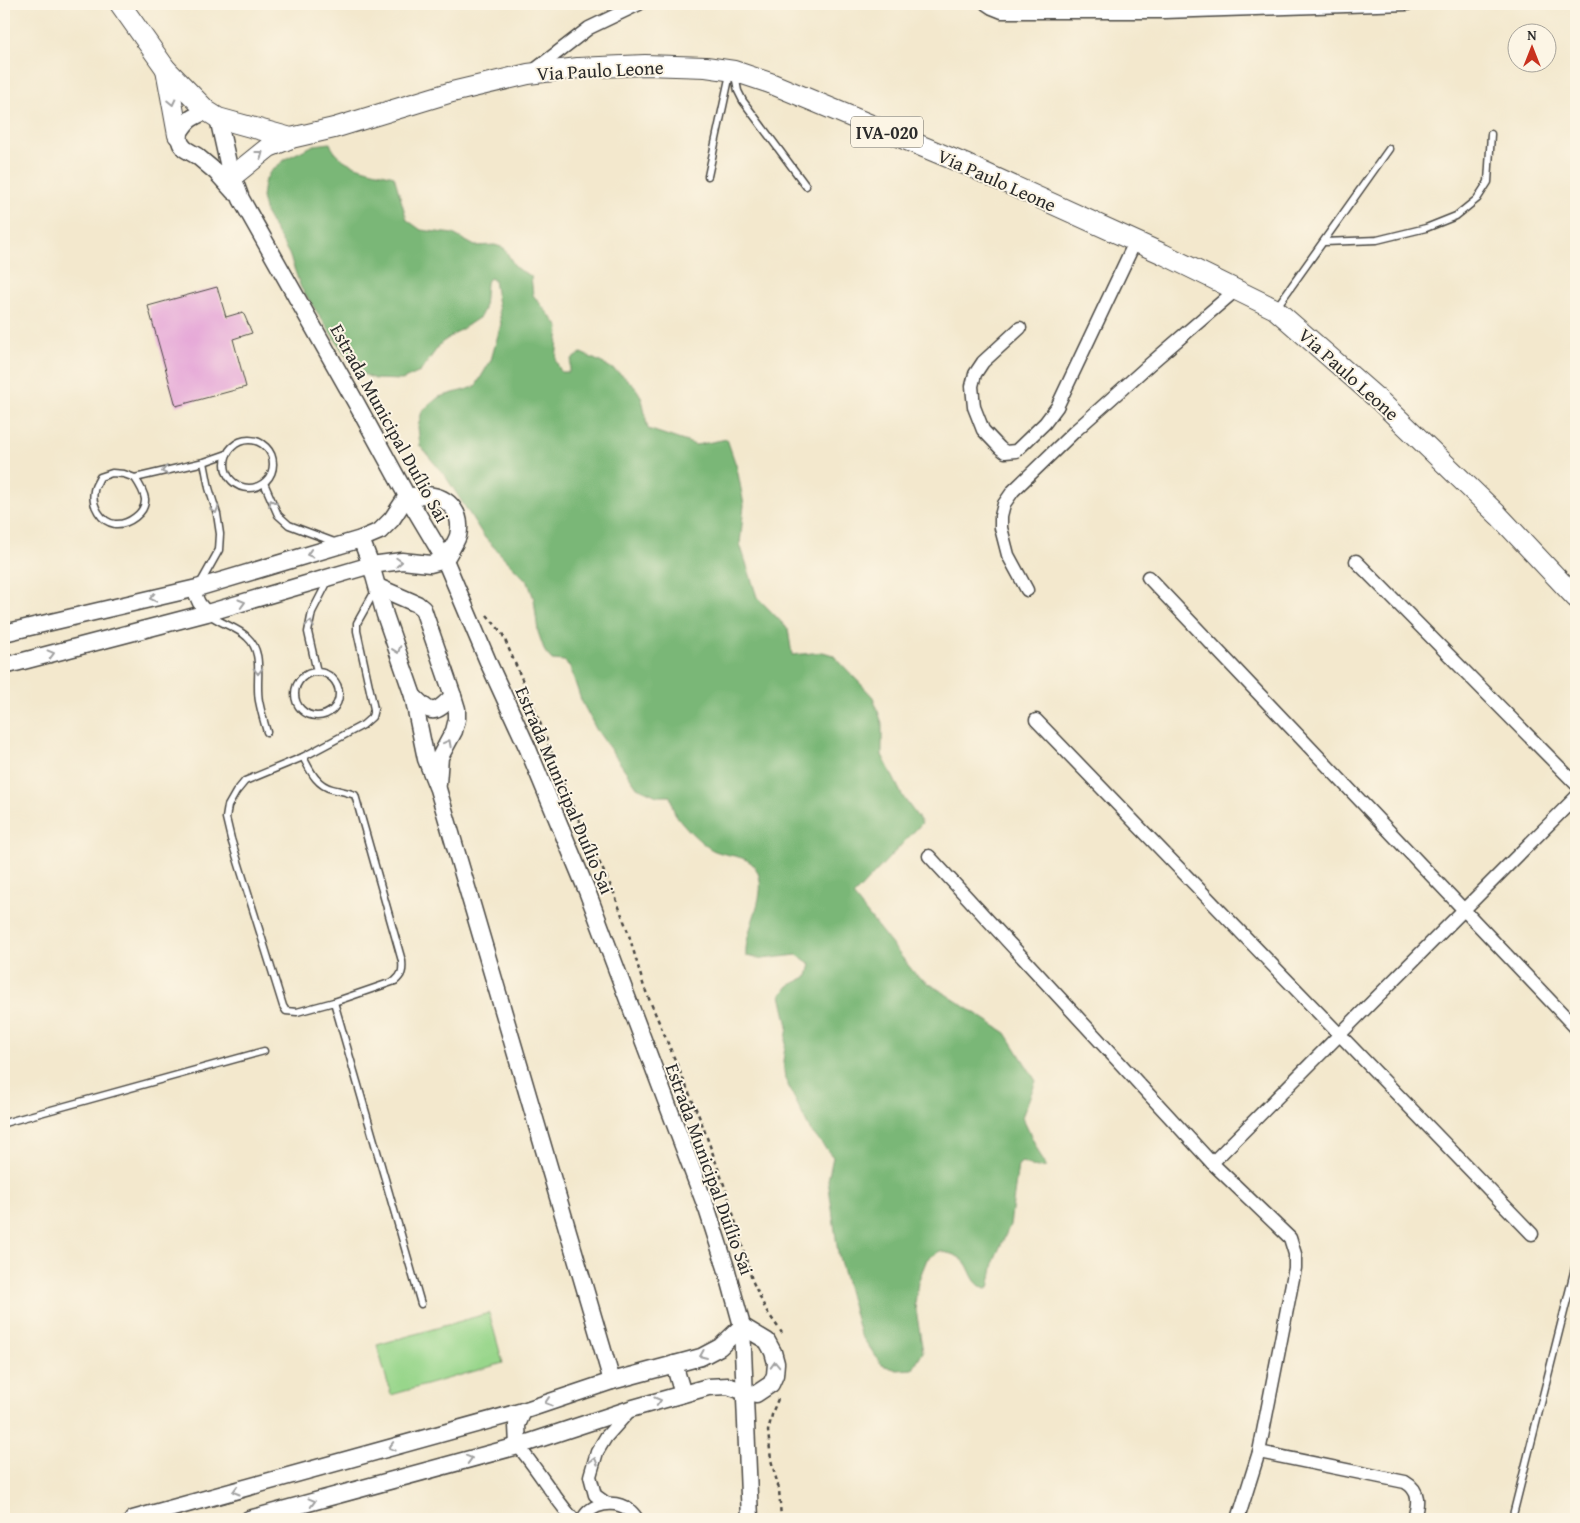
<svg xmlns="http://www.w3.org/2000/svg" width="1580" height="1523" viewBox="0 0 1580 1523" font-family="'Gentium Book Plus',serif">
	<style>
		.green { fill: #98d68b; stroke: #62805b }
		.forest { fill: #7ab777; stroke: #527151 }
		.building { fill: #e6a9d8 }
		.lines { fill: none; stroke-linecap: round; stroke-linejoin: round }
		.service-casing { stroke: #494743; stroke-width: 9 }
		.minor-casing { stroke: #494743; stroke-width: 15 }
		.tertiary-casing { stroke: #494743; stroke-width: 19 }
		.primary-casing { stroke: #494743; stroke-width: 22 }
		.path { stroke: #494743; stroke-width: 2.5; stroke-dasharray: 4 4; stroke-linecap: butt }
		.service { stroke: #fff; stroke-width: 6 }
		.minor { stroke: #fff; stroke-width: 12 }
		.tertiary { stroke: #fff; stroke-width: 16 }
		.primary { stroke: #fff; stroke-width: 20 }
		.oneway { stroke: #a0a0a0 }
		.labels { text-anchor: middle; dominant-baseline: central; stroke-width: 4; stroke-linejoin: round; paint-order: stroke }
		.shield { fill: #fcf5e5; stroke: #6a6863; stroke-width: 1 }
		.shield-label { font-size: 18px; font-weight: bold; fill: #2b2b2b }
		.street-label { font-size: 19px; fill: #2b2b2b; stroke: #fcf5e5 }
	</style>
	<rect width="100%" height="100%" fill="#fcf5e5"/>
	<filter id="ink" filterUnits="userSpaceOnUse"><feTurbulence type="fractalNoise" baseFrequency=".02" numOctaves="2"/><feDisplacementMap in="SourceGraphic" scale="10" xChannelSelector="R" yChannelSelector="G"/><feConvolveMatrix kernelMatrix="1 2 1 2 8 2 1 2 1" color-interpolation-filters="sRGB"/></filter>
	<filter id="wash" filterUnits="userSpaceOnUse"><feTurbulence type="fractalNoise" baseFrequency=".0096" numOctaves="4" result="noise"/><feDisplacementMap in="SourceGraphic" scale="20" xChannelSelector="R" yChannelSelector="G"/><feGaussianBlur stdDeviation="1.12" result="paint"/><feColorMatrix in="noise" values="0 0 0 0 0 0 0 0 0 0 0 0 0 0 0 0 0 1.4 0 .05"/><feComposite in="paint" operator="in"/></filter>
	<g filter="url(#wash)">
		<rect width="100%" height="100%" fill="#f3e8cd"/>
		<path class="green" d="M489 1313 503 1363 391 1395 377 1345Z"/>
		<path class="forest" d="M330 143C338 167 372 170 394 176L407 220 421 230 453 234 475 246 495 245 504 248 516 268 531 276 533 295 559 327 556 361 561 372H569L572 359 581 353C601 362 632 376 641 397 645 407 645 419 648 429L696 445 727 439 737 468 744 505 740 544 757 597 788 629 792 655 823 652 833 655 873 697 882 723V755L903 797 922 823 853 896 916 975 1006 1033 1036 1081 1022 1117 1046 1167 1037 1168 1022 1162 1018 1165 1010 1225 995 1258 989 1288 985 1289C968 1280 973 1267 960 1258 955 1254 946 1253 940 1251L927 1259 918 1282 915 1304 923 1352 913 1369 897 1370 882 1365 860 1334 838 1253 828 1180 833 1157 810 1130 785 1079 783 1061 788 1026 781 995 788 986 808 976 811 964 797 955 762 959 746 956C744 931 766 899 759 876 753 854 733 858 715 851 704 847 679 822 674 811 672 807 672 801 670 796H657L637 787 596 729 581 700 570 667 564 661 552 660 545 652 538 632 534 599 528 582 485 538 446 477 420 446 418 427 422 411 439 397 475 387 491 360 501 324 494 280 490 278 486 283 484 309 480 317 441 343 420 372 402 380 375 379 356 371 301 288 289 254 266 214 262 197 264 183 270 172 287 158 314 145Z"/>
		<g id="blocks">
			<path class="building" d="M217 287 226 317 243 312 252 333 233 339 246 387 176 406 148 306Z"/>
		</g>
	</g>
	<g filter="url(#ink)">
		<use href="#blocks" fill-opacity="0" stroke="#494743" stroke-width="1"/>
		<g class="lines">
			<defs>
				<g id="service">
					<path d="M735 75 738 91 743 101 806 186"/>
					<path d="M708 176 730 74"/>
					<path d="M1324 242 1377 240 1426 228 1456 216 1477 199 1488 182 1491 134"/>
					<path d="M1276 308 1389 149"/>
					<circle cx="249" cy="464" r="24"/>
					<path d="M112 473 124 474 135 478C139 484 144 492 145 499 146 513 128 525 115 524 101 522 91 505 94 491 94 487 98 482 100 477Z"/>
					<path d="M135 478 204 462 227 454"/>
					<path d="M264 483 278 515 289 525 337 543"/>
					<path d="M200 584 219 550 220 534 217 514 209 488 204 462"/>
					<path d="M375 591 357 623V631L374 709 372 717 363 725 303 757 245 781 236 792 228 806 226 818 231 839 283 1006 286 1011 297 1012 334 1002 421 1304"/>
					<path d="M210 615C221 624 237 627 247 637 265 653 255 680 259 701 261 711 264 722 267 732"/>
					<circle cx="317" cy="694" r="22"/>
					<path d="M317 672 308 632 312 612 328 581"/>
					<path d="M303 757C310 770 316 785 332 789 340 791 347 792 355 795L402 961C403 971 402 975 395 981L334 1002"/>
					<path d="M4 1123 264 1051"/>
					<path d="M1512 1519 1576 1264"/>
				</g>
				<g id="minor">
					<path d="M986 4 992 8 1002 12H1164L1407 4"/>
					<path d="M532 72 589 28 639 4"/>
					<path d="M1020 328 983 362 975 374 972 386 974 407 983 430 1000 448 1005 452 1016 451 1045 423 1057 407 1135 242"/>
					<path d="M1356 561 1576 784"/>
					<path d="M1148 577 1576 1028"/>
					<path d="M197 588 195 594 199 603 207 613"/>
					<path d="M1027 590 1008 555 1001 528V516L1004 504 1013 491 1075 431 1150 364 1237 289"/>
					<path d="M1036 720 1532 1234"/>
					<path d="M929 856 1212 1163 1290 1238 1295 1254V1268L1259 1452 1238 1519"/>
					<path d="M1212 1163 1576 797"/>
					<path d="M518 1446C538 1470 553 1496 573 1519"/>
					<path d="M1259 1452 1405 1482C1421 1491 1418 1504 1414 1519"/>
					<path d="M606 1503 595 1495 590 1476 597 1452 606 1437 630 1410"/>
					<path d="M583 1519C591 1503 615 1499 629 1510 632 1512 635 1516 637 1519"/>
				</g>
				<g id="tertiary">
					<path d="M207 111C191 117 187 120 178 135L181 144 185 149 197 156 216 172 234 192"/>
					<path d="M218 118 228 163 241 199 355 401 407 496 445 560 489 664 528 749 587 891 708 1212 727 1271 742 1326 750 1519"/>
					<path d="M361 539 371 565 385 615 413 696 426 759 438 789 612 1381"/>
					<path d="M378 587 417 604 423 609 453 696 457 709V719L454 731 440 757 438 784"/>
					<path d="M4 633 197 588 361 539 380 531 392 519 407 496"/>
					<path d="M4 666 207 613 371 565 402 561 430 564 445 560C449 553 455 544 458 536 463 514 450 497 427 495 421 495 414 496 407 496"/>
					<path d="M413 696C432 715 434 715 453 696"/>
					<path d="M674 1364 683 1394"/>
					<path d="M518 1446 517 1425 523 1411"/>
					<path d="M133 1519 523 1411 612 1381 701 1357 720 1347 742 1326 767 1341 773 1352 776 1363 775 1375 771 1384 756 1394 745 1392 728 1386 708 1387 630 1409 518 1446 249 1519"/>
				</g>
				<g id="primary">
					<path d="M120 4 166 69 207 111 218 118 291 138 334 128 452 92 528 74 578 68 645 65 706 67 734 71 770 83 967 165 1163 254 1275 309 1381 402 1499 516 1576 598"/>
					<path d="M166 69 178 135"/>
					<path d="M233 176 269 147 291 138"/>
				</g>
			</defs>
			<use href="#service" class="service-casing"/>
			<use href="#minor" class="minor-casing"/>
			<use href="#tertiary" class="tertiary-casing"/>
			<use href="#primary" class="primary-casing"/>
			<g class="path">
				<path d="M487 615 502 633 534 707 571 803 614 893 629 935 644 987 701 1121 728 1196 752 1280 766 1310 782 1333"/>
				<path d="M778 1399 773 1411 768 1431 771 1460 779 1489 781 1519"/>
			</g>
			<use href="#service" class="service"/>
			<use href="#minor" class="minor"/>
			<use href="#tertiary" class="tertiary"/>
			<use href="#primary" class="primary"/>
		</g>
		<defs><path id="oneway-chevron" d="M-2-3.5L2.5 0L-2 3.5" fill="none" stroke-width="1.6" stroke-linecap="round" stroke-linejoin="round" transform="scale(1.25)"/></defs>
		<g class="oneway">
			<use href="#oneway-chevron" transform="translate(172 102) rotate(77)"/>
			<use href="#oneway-chevron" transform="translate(260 154) rotate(-37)"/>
			<use href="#oneway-chevron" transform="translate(165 471) rotate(167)"/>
			<use href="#oneway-chevron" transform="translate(272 503) rotate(-114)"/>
			<use href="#oneway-chevron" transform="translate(215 510) rotate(75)"/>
			<use href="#oneway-chevron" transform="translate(310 554) rotate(163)"/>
			<use href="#oneway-chevron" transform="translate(399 562) rotate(-3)"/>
			<use href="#oneway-chevron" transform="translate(153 598) rotate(167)"/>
			<use href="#oneway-chevron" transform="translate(242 603) rotate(-16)"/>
			<use href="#oneway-chevron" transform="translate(310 624) rotate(-79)"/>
			<use href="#oneway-chevron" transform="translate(397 650) rotate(71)"/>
			<use href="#oneway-chevron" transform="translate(51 654) rotate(-15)"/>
			<use href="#oneway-chevron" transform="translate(258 671) rotate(90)"/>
			<use href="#oneway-chevron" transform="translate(448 743) rotate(-62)"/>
			<use href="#oneway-chevron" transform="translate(703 1355) rotate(157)"/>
			<use href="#oneway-chevron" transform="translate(775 1365) rotate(-92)"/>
			<use href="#oneway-chevron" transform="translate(658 1401) rotate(-16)"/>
			<use href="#oneway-chevron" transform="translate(548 1402) rotate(162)"/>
			<use href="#oneway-chevron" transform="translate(392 1447) rotate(164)"/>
			<use href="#oneway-chevron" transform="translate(469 1459) rotate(-15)"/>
			<use href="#oneway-chevron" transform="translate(594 1461) rotate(-74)"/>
			<use href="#oneway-chevron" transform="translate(236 1491) rotate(164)"/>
			<use href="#oneway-chevron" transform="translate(312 1502) rotate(-15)"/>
		</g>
	</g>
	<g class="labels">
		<rect class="shield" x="851" y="116.5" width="72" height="31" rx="4"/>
		<g class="shield-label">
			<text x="887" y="132">IVA-020</text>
		</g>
		<g class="street-label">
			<text transform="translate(600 70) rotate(-3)">Via Paulo Leone</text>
			<text transform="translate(997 180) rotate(24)">Via Paulo Leone</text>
			<text transform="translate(1349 374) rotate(42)">Via Paulo Leone</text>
			<text transform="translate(390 423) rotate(61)">Estrada Municipal Duílio Sai</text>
			<text transform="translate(565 790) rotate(67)">Estrada Municipal Duílio Sai</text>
			<text transform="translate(710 1169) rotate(70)">Estrada Municipal Duílio Sai</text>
		</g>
	</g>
	<rect width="1580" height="1523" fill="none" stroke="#fcf5e5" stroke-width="20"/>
	<g transform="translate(1532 48)"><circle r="24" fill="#fcf5e5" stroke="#a8a49b"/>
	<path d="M0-4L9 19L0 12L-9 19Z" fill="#c8321e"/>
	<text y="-8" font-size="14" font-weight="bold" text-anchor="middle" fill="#2b2b2b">N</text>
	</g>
</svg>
